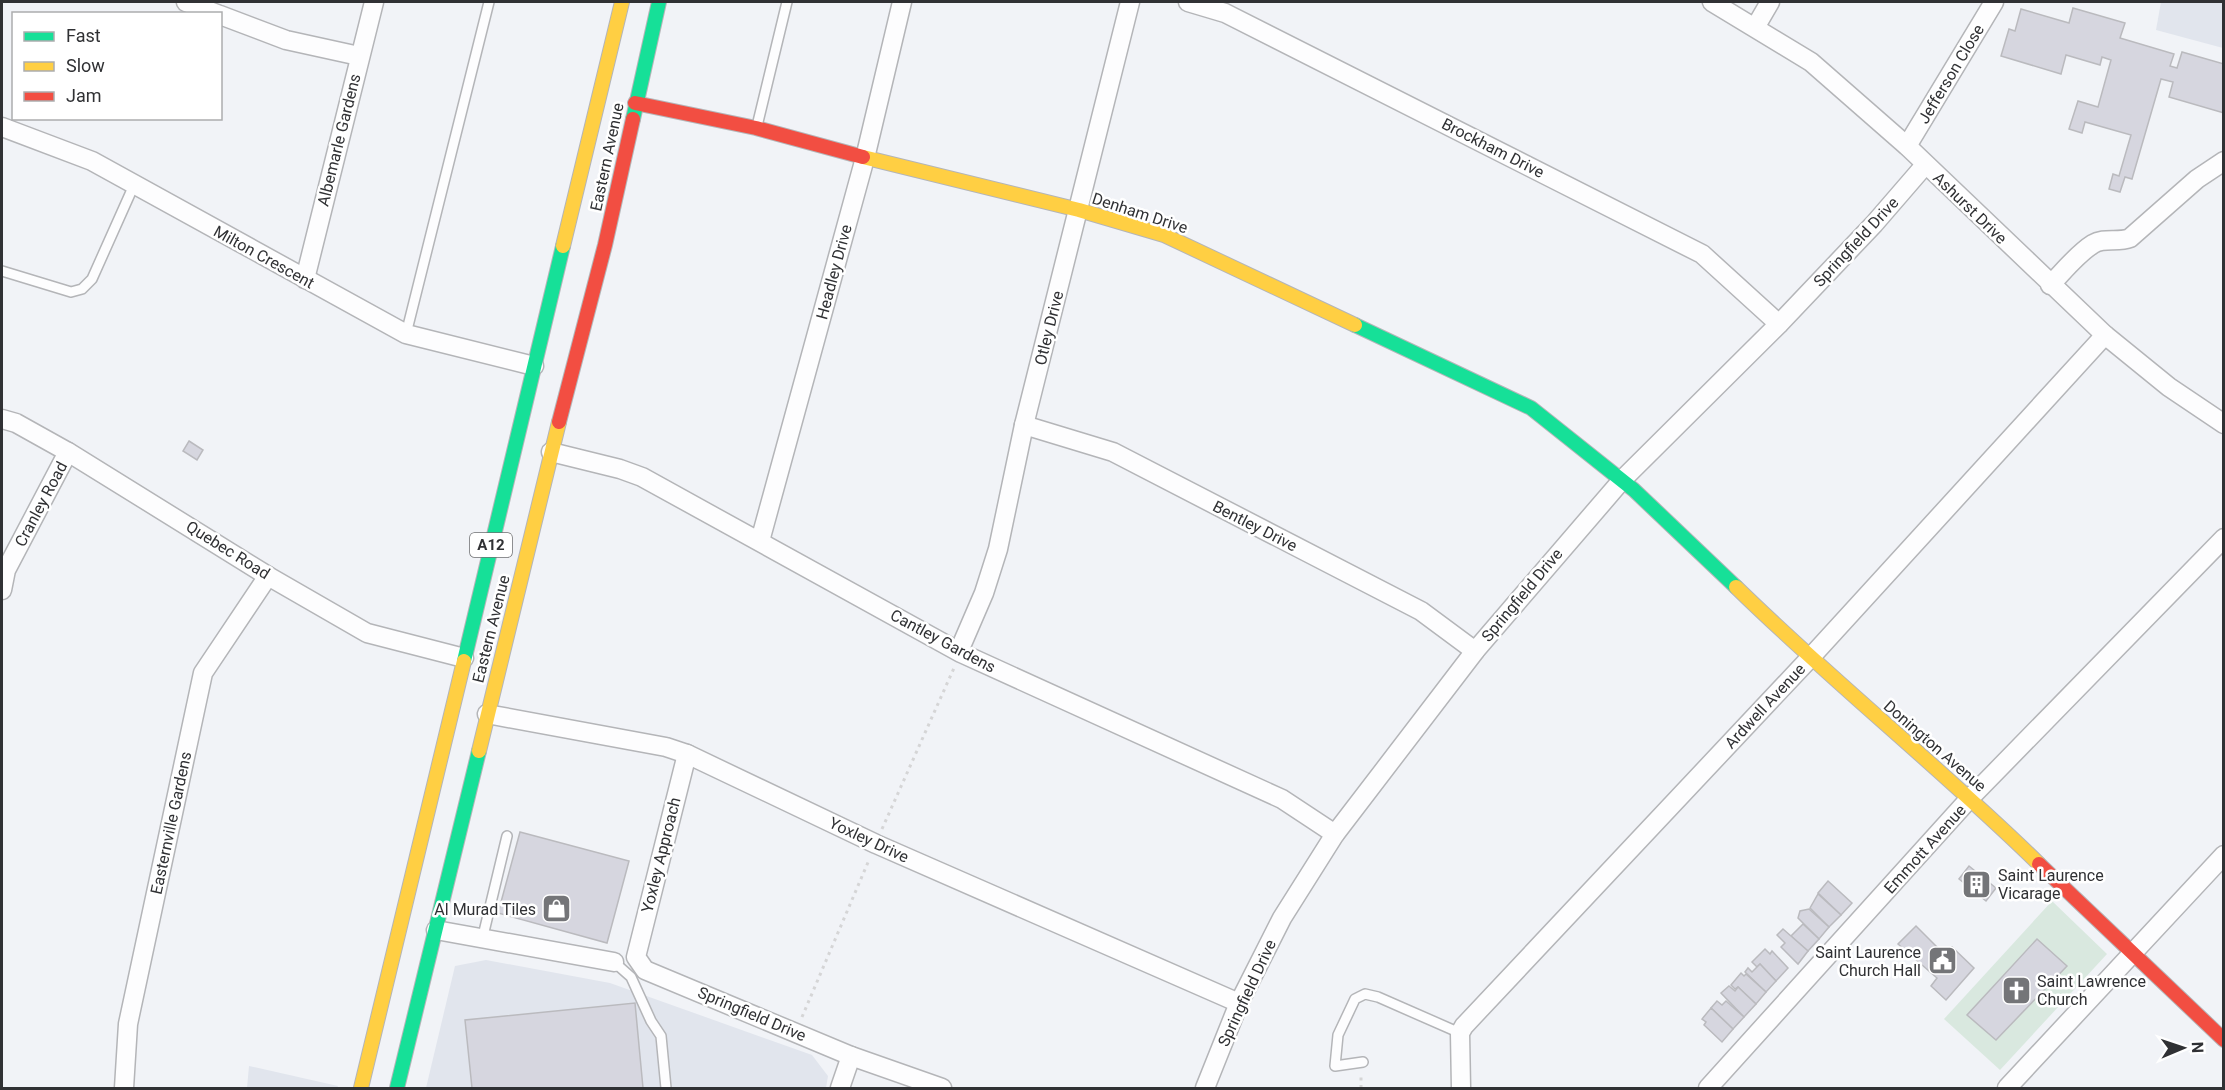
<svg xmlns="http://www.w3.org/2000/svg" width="2225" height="1090" viewBox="0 0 2225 1090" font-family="Roboto,sans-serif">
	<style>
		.built { fill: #e1e5ed }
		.green { fill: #d9e8df }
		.building { fill: #d6d6df; stroke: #bababe; stroke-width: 1.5 }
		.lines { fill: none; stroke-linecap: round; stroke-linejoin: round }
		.lane-casing { stroke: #b4b5b8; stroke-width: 12 }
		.street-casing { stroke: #b4b5b8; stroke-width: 21 }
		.fast-casing { stroke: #b4b5b8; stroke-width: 16 }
		.slow-casing { stroke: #b4b5b8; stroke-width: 16 }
		.jam-casing { stroke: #b4b5b8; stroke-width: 16 }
		.path { stroke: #d5d5d6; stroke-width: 3; stroke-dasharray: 3 4.5; stroke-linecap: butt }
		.lane { stroke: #fdfdfe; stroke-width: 9 }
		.street { stroke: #fdfdfe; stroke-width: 18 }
		.fast { stroke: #16e098; stroke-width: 14 }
		.slow { stroke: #ffcf43; stroke-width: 14 }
		.jam { stroke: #f24e42; stroke-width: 14 }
		.labels { text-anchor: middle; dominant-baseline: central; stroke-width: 5; stroke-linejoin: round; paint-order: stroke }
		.shield { fill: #fff; stroke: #6e6f71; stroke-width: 1.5 }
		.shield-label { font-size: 15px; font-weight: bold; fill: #303134 }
		.street-label { font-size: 16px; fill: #303134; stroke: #fff }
		.poi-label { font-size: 16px; fill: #303134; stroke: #fff; text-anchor: start }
	</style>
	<rect width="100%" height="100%" fill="#f1f3f7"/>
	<g class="built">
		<path d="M2161 2H2223V48L2156 30Z"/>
		<path d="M486 960 610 983 812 1055 828 1076 826 1088H426L455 966Z"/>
		<path d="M249 1066 338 1086 337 1088H247Z"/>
	</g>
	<path class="green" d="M2052 901 2107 954 2000 1070 1944 1019Z"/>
	<g class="building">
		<path d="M2073 8 2125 23 2120 38 2174 54 2170 66 2177 68 2182 52 2224 64V113L2169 97 2173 82 2161 79 2132 179 2125 177 2120 192 2109 189 2113 174 2119 176 2131 135 2085 122 2082 133 2069 129 2078 101 2098 107 2111 60 2102 57 2100 65 2066 55 2061 74 2001 56 2009 29 2015 31 2021 9 2069 23Z"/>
		<path d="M189 441 203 450 197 460 183 451Z"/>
		<path d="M520 832 629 861 607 943 498 913Z"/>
		<path d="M1969 866 1996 888 1986 901 1959 879Z"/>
		<path d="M1828 881 1852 903 1841 915 1818 893Z"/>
		<path d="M1818 894 1841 915 1829 927 1810 908Z"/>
		<path d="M1809 909 1829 927 1819 939 1798 918 1800 911Z"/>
		<path d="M1803 924 1819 939 1808 951 1791 936Z"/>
		<path d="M1916 926 1944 954 1952 947 1974 968 1946 1000 1931 986 1937 978 1898 944Z"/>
		<path d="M1783 929 1808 951 1798 964 1781 947 1785 943 1777 935Z"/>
		<path d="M2037 939 2067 966 1996 1040 1967 1015Z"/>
		<path d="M1765 949 1770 954 1772 951 1788 968 1776 981 1760 964 1757 967 1752 962Z"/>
		<path d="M1760 964 1776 981 1766 992 1745 972 1748 968 1752 972Z"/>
		<path d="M1741 973 1744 976 1746 974 1766 992 1756 1004 1738 987 1735 989 1731 985Z"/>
		<path d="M1729 986 1735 991 1738 987 1756 1004 1744 1017 1721 993Z"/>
		<path d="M1717 1001 1722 1005 1726 1001 1744 1017 1733 1029 1711 1008Z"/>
		<path d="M635 1003 643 1088H472L465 1020Z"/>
		<path d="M1711 1008 1733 1029 1722 1042 1704 1025 1706 1022 1702 1019Z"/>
	</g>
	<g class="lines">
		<defs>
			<g id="lane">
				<path d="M757 126 787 2"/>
				<path d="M2 271 71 292 82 289 92 279 134 185"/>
				<path d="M406 334 489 2"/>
				<path d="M482 940 507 836"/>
				<path d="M614 962 631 977 651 1021 661 1036 666 1088"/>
				<path d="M1363 1062 1335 1066 1338 1035 1355 999 1365 994 1378 997 1460 1033"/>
			</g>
			<g id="street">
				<path d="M186 2 217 14"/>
				<path d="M1188 2 1225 13 1702 254 1779 324"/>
				<path d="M1712 2 1811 62 1907 146 2105 335 2169 387 2224 424"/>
				<path d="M220 15 286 40 359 56"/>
				<path d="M1756 26 1770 2"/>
				<path d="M2 127 92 161 406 334 534 366"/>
				<path d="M1907 146 1994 2"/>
				<path d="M305 279 374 2"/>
				<path d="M2050 285C2063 272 2077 254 2093 244 2104 237 2118 243 2130 238L2197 179 2224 161"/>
				<path d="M2 419 16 423 68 452 268 576 367 633 464 658"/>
				<path d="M1024 425 1113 452 1421 611 1475 651"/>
				<path d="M551 452 620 469 642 477 961 653 1282 799 1335 834"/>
				<path d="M760 541 865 158 902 2"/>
				<path d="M2 590 6 570 68 452"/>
				<path d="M959 651 984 593 998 549 1024 425 1130 2"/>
				<path d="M487 714 666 747 687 754 876 844 1239 1003"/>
				<path d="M687 754 636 957 645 970 851 1056 942 1088"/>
				<path d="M436 930 614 962"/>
				<path d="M124 1088 128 1024 203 673 268 576"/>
				<path d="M840 1088 851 1056"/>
				<path d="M1205 1088 1239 1003 1282 918 1335 834 1475 651 1622 480 1779 324 1874 224 1925 165"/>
				<path d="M1461 1088 1460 1033 1464 1026 1810 658 2105 335"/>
				<path d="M1708 1088 1970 798 2224 538"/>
				<path d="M2007 1088 2224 855"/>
			</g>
			<g id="fast">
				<path d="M633 119 659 2"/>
				<path d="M1355 325 1531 408 1634 490 1736 587"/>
				<path d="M464 661 563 246"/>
				<path d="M397 1088 479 751"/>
			</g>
			<g id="slow">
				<path d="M863 157 1079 210 1164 235 1355 325"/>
				<path d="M563 246 622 2"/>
				<path d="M1736 587C1834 683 1941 768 2039 864"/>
				<path d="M479 751 559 422"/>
				<path d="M361 1088 464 661"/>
			</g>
			<g id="jam">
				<path d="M635 103 756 128 863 157"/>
				<path d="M559 422 605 245 633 119"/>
				<path d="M2039 864 2224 1040"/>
			</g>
		</defs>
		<use href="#lane" class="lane-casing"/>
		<use href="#street" class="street-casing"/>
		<use href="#fast" class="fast-casing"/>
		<use href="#slow" class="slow-casing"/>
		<use href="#jam" class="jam-casing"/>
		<g class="path">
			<path d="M882 829 954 668"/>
			<path d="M802 1017 869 860"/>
			<path d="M1361 1088V1075"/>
		</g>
		<use href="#lane" class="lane"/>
		<use href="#street" class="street"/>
		<use href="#fast" class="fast"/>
		<use href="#slow" class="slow"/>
		<use href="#jam" class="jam"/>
	</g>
	<defs>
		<symbol id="building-square" viewBox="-11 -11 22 22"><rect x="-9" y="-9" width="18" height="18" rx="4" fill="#747578" stroke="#fff"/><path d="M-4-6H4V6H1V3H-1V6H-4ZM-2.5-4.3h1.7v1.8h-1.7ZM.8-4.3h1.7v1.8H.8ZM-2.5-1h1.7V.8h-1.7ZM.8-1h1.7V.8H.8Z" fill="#fff"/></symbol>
		<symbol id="shop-square" viewBox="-11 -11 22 22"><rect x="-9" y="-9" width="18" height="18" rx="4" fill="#747578" stroke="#fff"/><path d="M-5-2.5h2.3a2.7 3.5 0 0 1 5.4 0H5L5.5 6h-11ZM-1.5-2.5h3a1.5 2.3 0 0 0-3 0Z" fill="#fff"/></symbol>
		<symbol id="civic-square" viewBox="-11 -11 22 22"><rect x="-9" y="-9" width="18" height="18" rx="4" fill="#747578" stroke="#fff"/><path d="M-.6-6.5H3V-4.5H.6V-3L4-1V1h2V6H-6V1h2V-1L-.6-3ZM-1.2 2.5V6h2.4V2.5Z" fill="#fff"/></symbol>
		<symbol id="church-square" viewBox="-11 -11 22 22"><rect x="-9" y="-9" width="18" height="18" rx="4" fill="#747578" stroke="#fff"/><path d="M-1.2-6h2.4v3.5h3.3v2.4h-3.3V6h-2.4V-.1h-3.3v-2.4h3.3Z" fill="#fff"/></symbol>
	</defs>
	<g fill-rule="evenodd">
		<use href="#building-square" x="1960" y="868" width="33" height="33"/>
		<use href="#shop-square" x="540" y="892" width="33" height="33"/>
		<use href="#civic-square" x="1926" y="944" width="33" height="33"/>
		<use href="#church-square" x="2000" y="974" width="33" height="33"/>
	</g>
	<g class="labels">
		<rect class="shield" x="470" y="533" width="42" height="24" rx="4.5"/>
		<g class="shield-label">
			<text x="491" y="545">A12</text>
		</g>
		<g class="street-label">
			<text transform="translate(1951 74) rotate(-59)">Jefferson Close</text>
			<text transform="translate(339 140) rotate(-76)">Albemarle Gardens</text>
			<text transform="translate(1493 148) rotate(27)">Brockham Drive</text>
			<text transform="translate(607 157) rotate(-78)">Eastern Avenue</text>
			<text transform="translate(1970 208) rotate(44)">Ashurst Drive</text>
			<text transform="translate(1140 213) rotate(18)">Denham Drive</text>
			<text transform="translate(1856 242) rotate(-47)">Springfield Drive</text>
			<text transform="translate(264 257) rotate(29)">Milton Crescent</text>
			<text transform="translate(834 272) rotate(-75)">Headley Drive</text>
			<text transform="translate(1049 328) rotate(-76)">Otley Drive</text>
			<text transform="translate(41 504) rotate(-62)">Cranley Road</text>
			<text transform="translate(1255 526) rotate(27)">Bentley Drive</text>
			<text transform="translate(228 550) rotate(32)">Quebec Road</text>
			<text transform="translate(1522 595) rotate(-50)">Springfield Drive</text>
			<text transform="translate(491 629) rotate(-76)">Eastern Avenue</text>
			<text transform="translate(943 641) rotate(28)">Cantley Gardens</text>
			<text transform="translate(1765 706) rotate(-47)">Ardwell Avenue</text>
			<text transform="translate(1935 746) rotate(41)">Donington Avenue</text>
			<text transform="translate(171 823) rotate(-78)">Easternville Gardens</text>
			<text transform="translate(869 840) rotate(25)">Yoxley Drive</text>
			<text transform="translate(1925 849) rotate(-48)">Emmott Avenue</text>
			<text transform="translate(661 855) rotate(-76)">Yoxley Approach</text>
			<text transform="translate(1247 993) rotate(-65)">Springfield Drive</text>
			<text transform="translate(752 1014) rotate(23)">Springfield Drive</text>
		</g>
		<g class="poi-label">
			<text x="1998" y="875">Saint Laurence<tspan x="1998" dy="18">Vicarage</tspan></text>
			<text x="536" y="909" text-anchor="end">Al Murad Tiles</text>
			<text x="1921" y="952" text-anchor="end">Saint Laurence<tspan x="1921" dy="18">Church Hall</tspan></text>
			<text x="2037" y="981">Saint Lawrence<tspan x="2037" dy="18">Church</tspan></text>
		</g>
	</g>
	<rect width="2225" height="1090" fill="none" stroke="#303134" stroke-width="6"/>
	<rect x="12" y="12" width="210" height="108" fill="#ffffff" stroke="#acadae" stroke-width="1.5"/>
	<rect x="24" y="32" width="30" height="9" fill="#16e098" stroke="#acadae" stroke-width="1.5"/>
	<text x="66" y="42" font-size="18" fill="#303134">Fast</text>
	<rect x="24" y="62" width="30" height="9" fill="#ffcf43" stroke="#acadae" stroke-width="1.5"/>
	<text x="66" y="72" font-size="18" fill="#303134">Slow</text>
	<rect x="24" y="92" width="30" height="9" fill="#f24e42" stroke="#acadae" stroke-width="1.5"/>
	<text x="66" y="102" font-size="18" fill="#303134">Jam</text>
	<g transform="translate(2183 1048) rotate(88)" stroke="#ffffff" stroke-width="4.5" paint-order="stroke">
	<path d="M0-4.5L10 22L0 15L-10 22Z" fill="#303134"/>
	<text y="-9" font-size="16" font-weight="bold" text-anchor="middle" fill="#303134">N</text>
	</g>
</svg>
